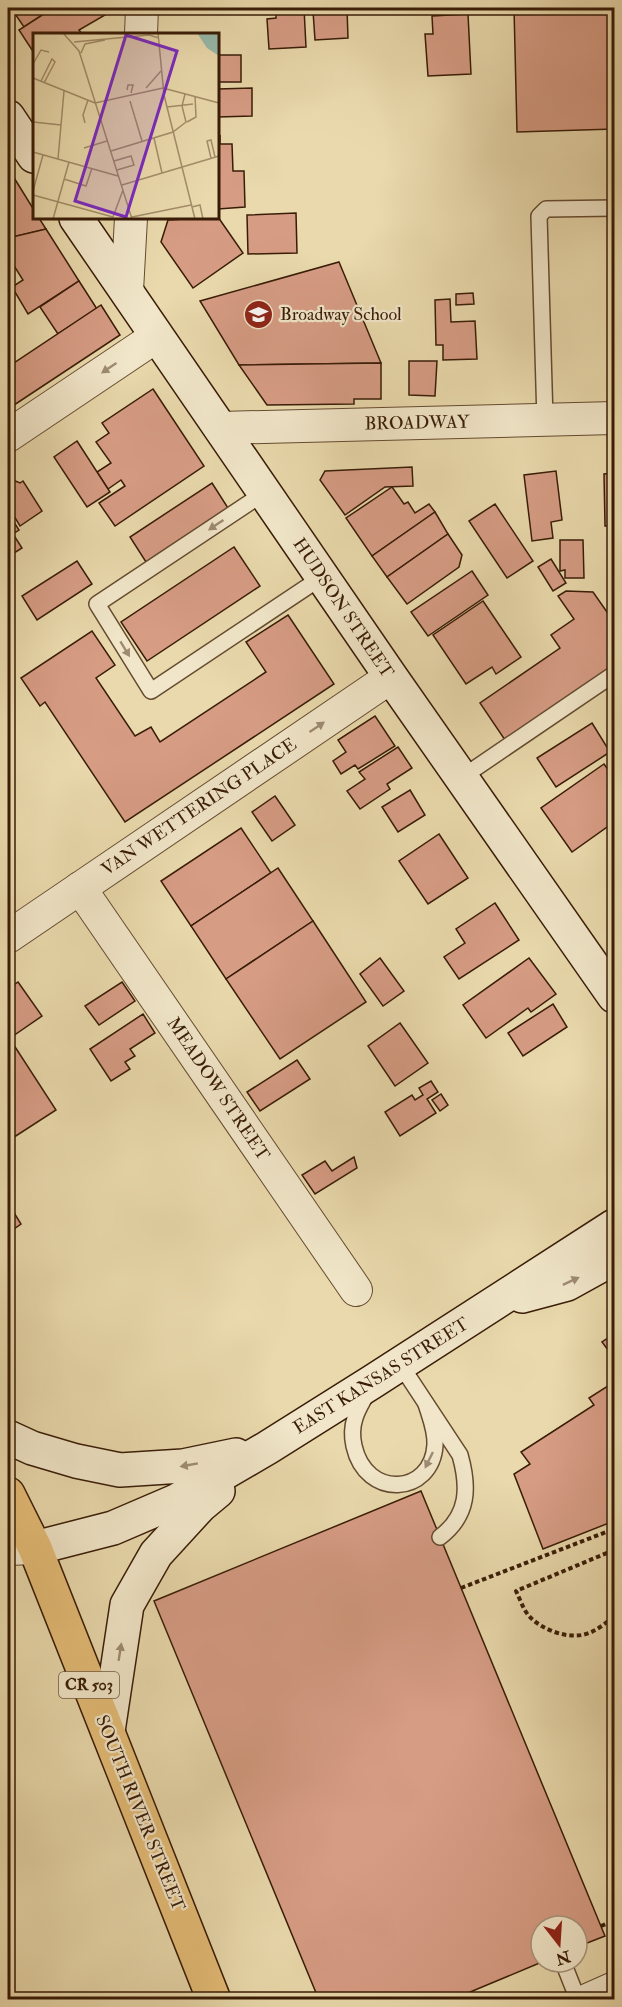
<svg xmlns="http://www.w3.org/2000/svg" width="622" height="2007" viewBox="0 0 622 2007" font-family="'IM FELL Double Pica',serif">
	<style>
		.building { fill: #d69c84; stroke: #391c07; stroke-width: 1.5 }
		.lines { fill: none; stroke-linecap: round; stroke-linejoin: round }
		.lane-casing { stroke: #654b30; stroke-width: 18 }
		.street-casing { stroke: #654b30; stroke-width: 34 }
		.secondary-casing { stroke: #391c07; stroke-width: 36 }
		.primary-casing { stroke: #391c07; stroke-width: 36 }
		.path { stroke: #391c07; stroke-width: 4; stroke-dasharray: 4.5 3; stroke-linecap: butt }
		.lane { stroke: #f1e6c9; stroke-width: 15 }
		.street { stroke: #f1e6c9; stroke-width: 32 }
		.secondary { stroke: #f1e6c9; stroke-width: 33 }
		.primary { stroke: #e4bc76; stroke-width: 33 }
		.oneway { fill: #9e8b72 }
		.labels { text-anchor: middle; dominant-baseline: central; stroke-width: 4.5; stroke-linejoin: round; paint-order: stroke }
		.shield { fill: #f1e6c9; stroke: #705941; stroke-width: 1.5 }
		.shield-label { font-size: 16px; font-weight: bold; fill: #391c07 }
		.poi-label { font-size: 18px; fill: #391c07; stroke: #f1e6c9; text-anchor: start }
		.street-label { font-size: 18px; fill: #391c07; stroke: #f1e6c9 }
		.inset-road { fill: none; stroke: #a38d6a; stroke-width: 1.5 }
		.view { fill: #7b2cbf; fill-opacity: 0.15; stroke: #7b2cbf; stroke-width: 3 }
		.inset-edge { fill: none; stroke: #391c07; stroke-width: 3 }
	</style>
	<rect width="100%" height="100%" fill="#e9d9ac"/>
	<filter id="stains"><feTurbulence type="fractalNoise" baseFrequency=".00333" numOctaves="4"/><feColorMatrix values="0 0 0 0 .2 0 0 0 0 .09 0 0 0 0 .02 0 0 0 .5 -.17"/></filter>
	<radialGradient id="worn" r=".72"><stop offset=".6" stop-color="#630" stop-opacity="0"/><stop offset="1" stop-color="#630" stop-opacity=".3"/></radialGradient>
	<g class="building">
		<path d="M11 8H53L24 27Z"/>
		<path d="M53 8H117L79 30 82 34H34V53L19 30Z"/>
		<path d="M276 8H304L306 47 269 49 267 19 276 18Z"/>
		<path d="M320 8H347L348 38 315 40 313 11H320Z"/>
		<path d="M514 8H614V129L517 132Z"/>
		<path d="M468 14 471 74 428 76 425 34H433L432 16Z"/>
		<rect x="218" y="55" width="23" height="27"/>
		<path d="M252 88V116L218 117V89Z"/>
		<path d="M220 136V144H232L233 171H244L245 207 218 209V137Z"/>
		<path d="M8 168 34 210V218H39L46 229 8 238Z"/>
		<path d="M296 213 297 253 248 254 247 215Z"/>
		<path d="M218 217 243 253 193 288 161 242 168 220Z"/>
		<path d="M46 229 79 281 28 314 12 287 23 280 13 264 8 268V238Z"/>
		<path d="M339 262 381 363 239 365 200 301Z"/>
		<path d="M79 281 97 309 58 334 40 307Z"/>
		<path d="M473 293 474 304 456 305V294Z"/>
		<path d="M450 299 451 322 475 321 477 359 443 360V345H436L435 300Z"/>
		<path d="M101 305 120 335 8 409V367Z"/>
		<path d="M409 361H437L435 396 409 395Z"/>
		<path d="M381 363V399H354V404L267 405 239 365Z"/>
		<path d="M153 389 204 466 115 526 99 503 125 486 121 480 108 489 97 472 111 463 96 442 109 433 102 423Z"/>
		<path d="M77 441 110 492 87 507 54 457Z"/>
		<path d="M412 467 413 486 385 487 345 515 320 480 325 471Z"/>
		<path d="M556 471 562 520 551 522 553 538 532 541 524 475Z"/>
		<path d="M614 473V526H605L604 474Z"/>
		<path d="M13 480 20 483 23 481 42 511 20 526 8 506V484Z"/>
		<path d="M212 483 228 508 146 562 130 537Z"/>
		<path d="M392 487 404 504 408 502 415 513 429 504 435 512 372 556 346 518Z"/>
		<path d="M495 504 533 561 507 578 469 521Z"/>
		<path d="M435 512 448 534 387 577 372 556Z"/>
		<path d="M8 513 19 530 13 534 22 548 8 557Z"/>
		<path d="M448 534 462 555 459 567 407 604 387 577Z"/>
		<path d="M560 540H583L584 578H565V570L560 571Z"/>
		<path d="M234 547 260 586 147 661 121 622Z"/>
		<path d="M551 559 566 583 553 591 538 567Z"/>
		<path d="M77 561 92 584 37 620 22 596Z"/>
		<path d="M472 571 488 595 428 636 411 612Z"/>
		<path d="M566 591 593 592 614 622V668L507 743 480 703 560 648 551 635 574 619 558 596Z"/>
		<path d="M483 601 521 657 496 674 492 667 466 684 433 635Z"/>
		<path d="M288 615 334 684 125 822 45 702 40 706 21 678 92 631 115 665 96 678 135 736 151 727 160 742 266 672 246 642Z"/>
		<path d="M375 716 395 746 358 769 355 765 341 774 333 761 346 752 338 740Z"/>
		<path d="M592 723 610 752 556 787 537 758Z"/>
		<path d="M398 747 412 768 387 784 390 789 360 809 347 791 365 779 359 772Z"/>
		<path d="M604 764 614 778V822L572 852 541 808Z"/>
		<path d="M410 790 425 815 398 832 382 807Z"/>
		<path d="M275 796 295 825 272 841 252 812Z"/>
		<path d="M241 828 271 873 191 926 161 881Z"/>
		<path d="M439 834 468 878 428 904 399 861Z"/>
		<path d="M614 859V872L609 863Z"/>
		<path d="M278 868 313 921 226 979 191 926Z"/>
		<path d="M495 903 519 940 459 979 444 957 465 943 456 929Z"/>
		<path d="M313 921 366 1002 280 1059 226 979Z"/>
		<path d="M380 958 404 991 383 1006 360 974Z"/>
		<path d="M529 958 556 994 531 1012 528 1008 486 1038 463 1005Z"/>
		<path d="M18 982 42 1016 13 1036 8 1028V989Z"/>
		<path d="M122 982 135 1001 99 1025 85 1006Z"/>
		<path d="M553 1004 567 1027 523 1056 508 1033Z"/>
		<path d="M143 1014 155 1033 130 1049 135 1056 125 1062 130 1069 111 1081 90 1049Z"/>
		<path d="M400 1023 428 1063 395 1086 368 1046Z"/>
		<path d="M8 1036 56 1110 8 1141Z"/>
		<path d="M297 1060 310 1079 260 1111 247 1092Z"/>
		<path d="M431 1081 438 1092 427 1099 436 1113 400 1136 385 1112 412 1095 415 1100 423 1095 419 1088Z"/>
		<path d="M441 1094 448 1105 440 1111 432 1100Z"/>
		<path d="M354 1157 357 1168 315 1194 302 1175 325 1161 332 1171Z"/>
		<path d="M8 1203 21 1224 8 1233Z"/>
		<path d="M614 1334V1358L602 1342Z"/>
		<path d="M614 1382V1521L543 1549 514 1474 530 1464 521 1452 594 1405 589 1398Z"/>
		<path d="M421 1491 605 1936 577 1947V1926H541L542 1962 451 2000H319L154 1601Z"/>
	</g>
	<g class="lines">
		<defs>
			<g id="lane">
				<path d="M545 420 539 216 546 209 614 208"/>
				<path d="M264 493 97 604 151 691 322 577"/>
				<path d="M461 778 614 674"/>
				<path d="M400 1364 460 1455C469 1487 469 1515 440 1537"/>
				<path d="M367 1393C363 1401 357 1410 355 1418 352 1427 352 1437 354 1446 366 1500 432 1495 435 1445 436 1431 430 1417 426 1404"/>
				<path d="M563 1962 578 2000"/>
			</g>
			<g id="street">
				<path d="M141 34 142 8"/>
				<path d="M127 291 131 218"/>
				<path d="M220 428 614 418"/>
				<path d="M8 436 157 336"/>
				<path d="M80 888 356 1290"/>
				<path d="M8 937 391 677"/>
				<path d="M8 1549 35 1548"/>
				<path d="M587 2000 614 1988"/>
			</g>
			<g id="secondary">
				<path d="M8 117 34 156"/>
				<path d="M76 218 391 677 614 996"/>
				<path d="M522 1296 567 1284 614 1258"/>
				<path d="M8 1437 32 1448 76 1461 120 1470 183 1466 236 1455"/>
				<path d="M35 1548 113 1528 176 1501 267 1448 372 1382 614 1226"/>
				<path d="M108 1731 127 1605 156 1554 200 1506 218 1491"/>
			</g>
			<path id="primary" d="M8 1494 35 1548 214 2000"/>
		</defs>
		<use href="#lane" class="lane-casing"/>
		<use href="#street" class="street-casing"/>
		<use href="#secondary" class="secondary-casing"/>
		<use href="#primary" class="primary-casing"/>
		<g class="path">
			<path d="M614 1550 516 1591C520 1599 523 1609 529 1616 541 1629 564 1638 582 1635 594 1633 605 1624 614 1616"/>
			<path d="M461 1588 614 1529"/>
			<path d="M601 1926 614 1921"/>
		</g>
		<use href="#lane" class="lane"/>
		<use href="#street" class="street"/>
		<use href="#secondary" class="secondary"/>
		<use href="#primary" class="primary"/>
	</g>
	<defs><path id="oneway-solid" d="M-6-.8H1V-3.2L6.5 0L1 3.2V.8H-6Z" transform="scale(1.5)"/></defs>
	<g class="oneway">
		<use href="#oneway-solid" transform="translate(109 368) rotate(146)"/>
		<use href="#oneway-solid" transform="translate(216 525) rotate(146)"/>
		<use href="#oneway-solid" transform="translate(125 649) rotate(59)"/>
		<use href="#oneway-solid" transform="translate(317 727) rotate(-34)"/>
		<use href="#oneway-solid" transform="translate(571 1281) rotate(-25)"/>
		<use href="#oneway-solid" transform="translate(429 1460) rotate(116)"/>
		<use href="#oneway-solid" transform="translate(189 1465) rotate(170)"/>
		<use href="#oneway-solid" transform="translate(120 1652) rotate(-81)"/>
	</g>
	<defs>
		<symbol id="school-disc" viewBox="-11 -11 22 22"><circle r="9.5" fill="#8f2418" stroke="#f1e6c9"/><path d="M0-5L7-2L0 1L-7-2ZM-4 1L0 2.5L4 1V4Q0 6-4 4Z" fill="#fff"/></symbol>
	</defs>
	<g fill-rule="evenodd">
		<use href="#school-disc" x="242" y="298" width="33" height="33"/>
	</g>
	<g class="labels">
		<rect class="shield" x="59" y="1672" width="60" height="26" rx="4.5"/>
		<g class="shield-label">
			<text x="89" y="1685">CR 503</text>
		</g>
		<g class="poi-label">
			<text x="280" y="314">Broadway School</text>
		</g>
		<g class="street-label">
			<text transform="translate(417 423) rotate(-1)">BROADWAY</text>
			<text transform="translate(343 608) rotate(56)">HUDSON STREET</text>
			<text transform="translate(199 807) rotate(-34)">VAN WETTERING PLACE</text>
			<text transform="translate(218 1089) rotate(56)">MEADOW STREET</text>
			<text transform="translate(381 1376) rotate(-32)">EAST KANSAS STREET</text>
			<text transform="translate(140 1813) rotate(68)">SOUTH RIVER STREET</text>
		</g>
	</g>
	<g transform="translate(33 33)">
		<rect width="186" height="186" fill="#e9d9ac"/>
		<path d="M164 0H186V23L174 15Z" fill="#97baab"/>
		<path class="inset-road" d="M30 0 46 18 99 186M125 0 131 62 162 186M41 9 116 2 126 5M48 20 52 11 72 7M0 31 8 17 16 19M0 45 62 70M8 48 19 26 22 29 11 50M113 55 128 38M130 55 186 70M94 57 95 52H100L98 60M97 68 109 108M62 70 130 55M134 74 160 71M0 89 28 92M154 89 163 84 162 63M52 90 50 82 55 67M121 105 129 140M51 115 74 108M78 118 140 99 153 89 149 73 152 61M0 119 85 143M178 125 174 108 178 107 182 124M25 126 31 58M81 128 98 123 101 132 84 137M31 146 53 153 59 135M89 152 186 123M0 158 10 122M0 162 80 184M159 174 167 172 170 186M80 184 90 157M99 184 158 172M20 186 36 129"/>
		<path class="view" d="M93 2 144 18 93 184 42 168Z"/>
		<rect width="186" height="186" class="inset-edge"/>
	</g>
	<rect width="622" height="2007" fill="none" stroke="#e9d9ac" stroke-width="30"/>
	<rect x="9" y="9" width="604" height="1989" fill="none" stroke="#391c07" stroke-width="3"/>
	<rect x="15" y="15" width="592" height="1977" fill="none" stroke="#391c07" stroke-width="1.5"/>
	<g transform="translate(559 1944) rotate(163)"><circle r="28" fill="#f1e6c9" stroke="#a7957b" stroke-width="1.5"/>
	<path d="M0-4.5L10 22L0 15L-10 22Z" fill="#8f2418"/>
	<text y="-9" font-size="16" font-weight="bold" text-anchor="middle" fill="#391c07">N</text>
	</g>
	<rect width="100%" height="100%" filter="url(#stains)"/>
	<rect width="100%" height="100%" fill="url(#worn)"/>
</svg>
